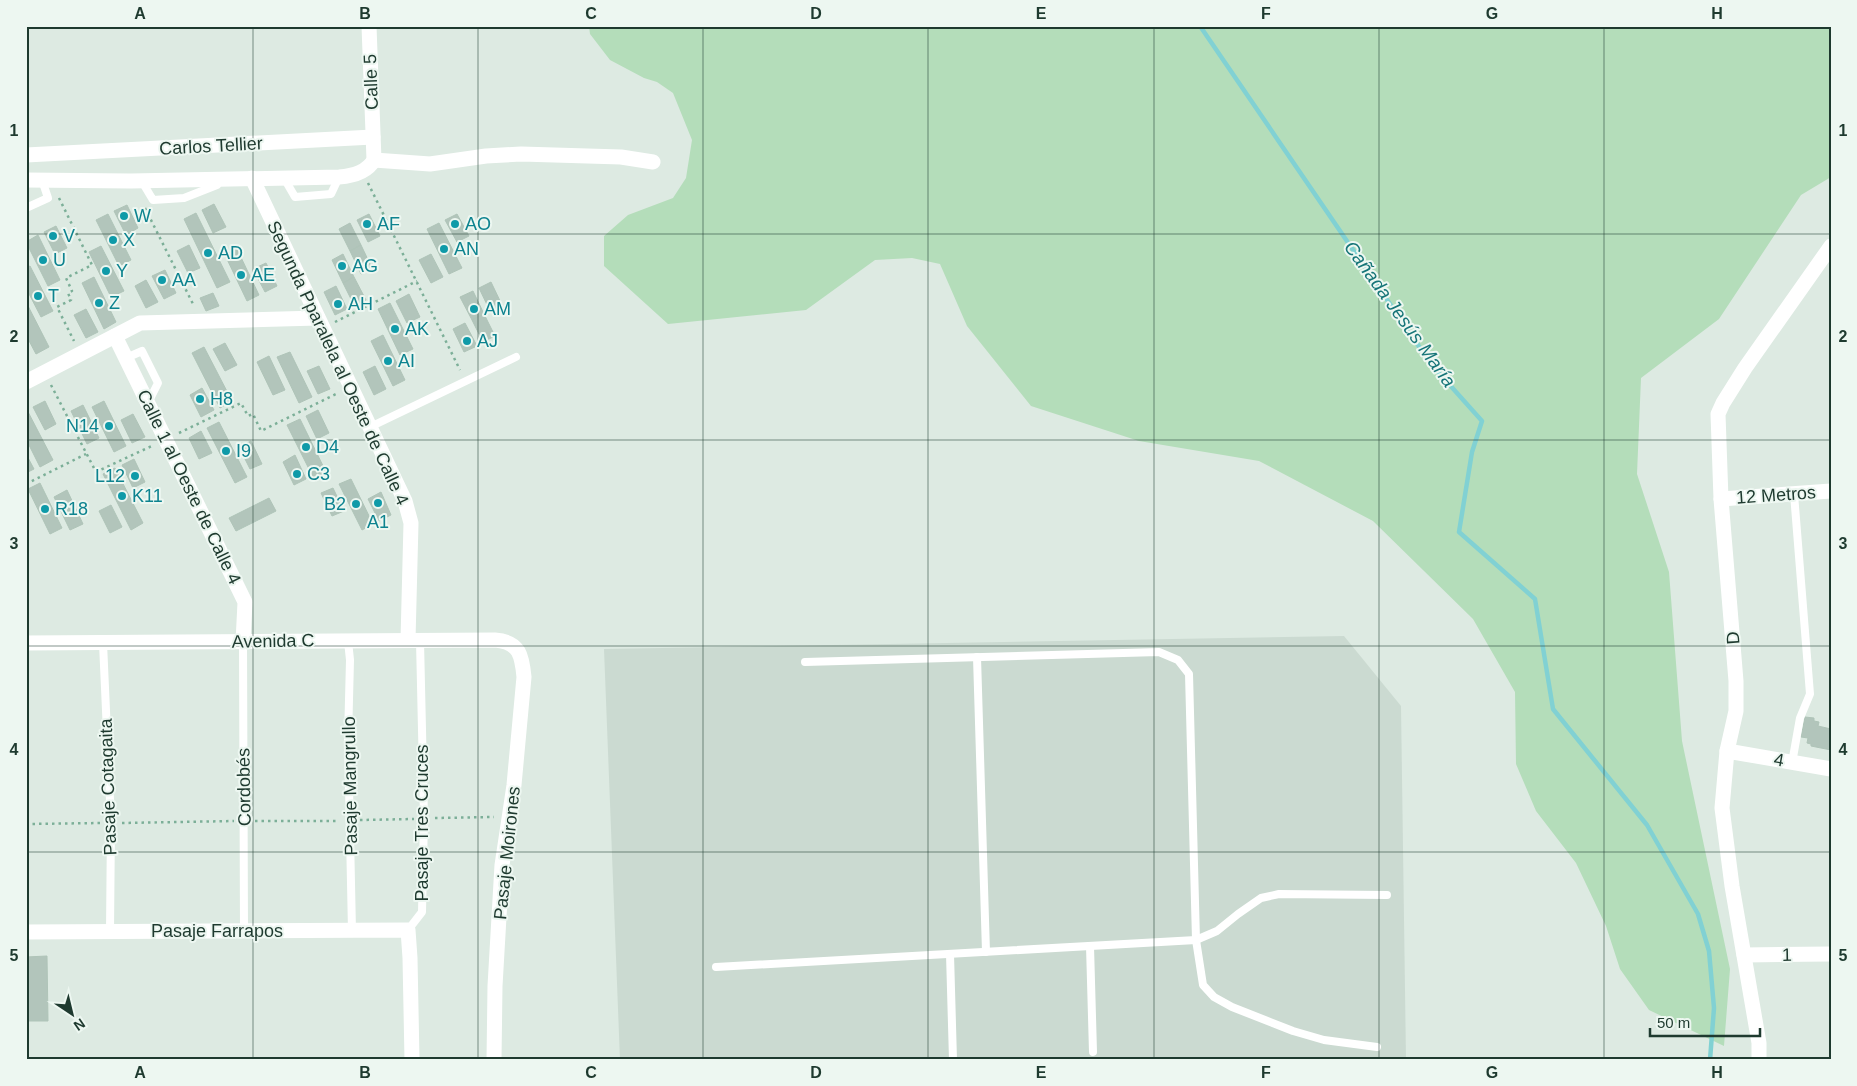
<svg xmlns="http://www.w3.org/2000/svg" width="1857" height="1086" viewBox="0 0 1857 1086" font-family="Arial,sans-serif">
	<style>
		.built { fill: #cbdad1 }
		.green { fill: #b4ddba }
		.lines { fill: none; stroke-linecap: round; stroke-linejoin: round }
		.stream { stroke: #81d1d3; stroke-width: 4.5 }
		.building { fill: #b2c5bb; stroke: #afc4b8 }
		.path { stroke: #7caf98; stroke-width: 2.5; stroke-dasharray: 2.5 4; stroke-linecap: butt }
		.lane { stroke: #fff; stroke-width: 8 }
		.street { stroke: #fff; stroke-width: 15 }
		.grid { fill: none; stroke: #1e3a2f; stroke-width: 1; stroke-opacity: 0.55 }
		.culture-dot { fill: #0f9aa8; stroke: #edf7f1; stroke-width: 2 }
		.labels { text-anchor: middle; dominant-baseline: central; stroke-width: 4; stroke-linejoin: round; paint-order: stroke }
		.street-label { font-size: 18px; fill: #1e3a2f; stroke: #edf7f1 }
		.culture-label { font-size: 18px; fill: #0d838f; stroke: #edf7f1; text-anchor: start }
		.water-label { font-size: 19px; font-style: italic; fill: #167578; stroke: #edf7f1 }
		.neatline { fill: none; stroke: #1e3a2f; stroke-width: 2 }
		.grid-label { font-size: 16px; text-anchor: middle; font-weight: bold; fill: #1e3a2f }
	</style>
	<rect width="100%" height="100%" fill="#ddeae2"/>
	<path class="built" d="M1344 636 1401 706 1406 1060H620L604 649Z"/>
	<path class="green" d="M589 26H1831V177L1801 195 1719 319 1641 378 1637 474 1669 572 1682 741 1730 969 1724 1046 1649 1010 1620 969 1606 926 1576 863 1536 811 1516 764 1515 692 1473 619 1373 521 1259 461 1139 441 1031 406 967 326 940 264 912 258 875 260 806 310 668 324 604 266V236L628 215 673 198 686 178 692 140 673 93 657 82 644 78 610 60 590 34Z"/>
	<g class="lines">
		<path class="stream" d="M1200 26 1431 364 1482 421 1472 452 1459 532 1535 599 1553 709 1647 825 1698 914 1709 951 1714 1008 1710 1060"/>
	</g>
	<g class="building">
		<path d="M214 204 226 227 213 233 202 210Z"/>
		<path d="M127 205 138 228 126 235 114 211Z"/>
		<path d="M196 213 230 282 217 288 184 219Z"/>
		<path d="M108 214 131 260 119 266 96 220Z"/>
		<path d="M369 214 380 236 368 242 357 220Z"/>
		<path d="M457 214 469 236 457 242 445 220Z"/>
		<path d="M350 223 361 245 350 251 339 229Z"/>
		<path d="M439 223 462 268 449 274 427 229Z"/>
		<path d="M56 226 67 248 55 254 44 232Z"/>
		<path d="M38 235 60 280 48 286 26 242Z"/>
		<path d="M189 245 200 268 188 273 177 251Z"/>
		<path d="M361 245 372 268 361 274 350 251Z"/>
		<path d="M101 246 124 291 111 297 89 252Z"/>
		<path d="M237 249 259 295 247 301 225 255Z"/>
		<path d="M343 254 354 277 343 283 332 260Z"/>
		<path d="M431 254 443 277 431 283 419 260Z"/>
		<path d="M266 263 277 286 265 292 253 269Z"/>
		<path d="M30 266 53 311 41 317 26 288V268Z"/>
		<path d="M165 270 176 293 164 299 152 276Z"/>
		<path d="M94 277 116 322 104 329 82 283Z"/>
		<path d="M354 277 366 300 354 305 343 283Z"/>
		<path d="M146 280 158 302 146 308 135 286Z"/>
		<path d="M491 282 502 305 490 311 479 288Z"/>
		<path d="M336 286 347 309 335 315 324 292Z"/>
		<path d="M473 291 484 314 472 320 460 297Z"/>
		<path d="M213 293 219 306 206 311 200 298Z"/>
		<path d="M409 294 420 317 407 323 396 301Z"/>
		<path d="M26 302 49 347 36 354 26 335Z"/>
		<path d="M390 303 413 349 400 355 378 309Z"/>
		<path d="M86 309 98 332 86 338 74 315Z"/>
		<path d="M484 314 495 336 483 342 472 320Z"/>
		<path d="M465 323 477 346 464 352 453 329Z"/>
		<path d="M383 335 405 380 393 386 371 341Z"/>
		<path d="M225 343 237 365 225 371 213 349Z"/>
		<path d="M204 347 232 401 220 408 192 353Z"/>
		<path d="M290 352 312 397 299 403 277 357Z"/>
		<path d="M269 356 285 390 273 395 257 362Z"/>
		<path d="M319 366 330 389 318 394 307 371Z"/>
		<path d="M375 366 386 389 374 395 363 372Z"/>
		<path d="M202 388 214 410 201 417 190 395Z"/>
		<path d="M45 401 56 424 45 430 33 407Z"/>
		<path d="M104 401 126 446 114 452 92 407Z"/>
		<path d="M83 405 99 438 87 444 71 411Z"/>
		<path d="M26 408 53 460 40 467 26 439Z"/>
		<path d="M318 410 329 433 317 439 306 416Z"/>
		<path d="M133 414 145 437 132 443 121 420Z"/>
		<path d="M300 419 327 474 315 481 287 425Z"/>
		<path d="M219 422 247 477 235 483 207 428Z"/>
		<path d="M201 431 212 453 199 459 189 438Z"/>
		<path d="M251 441 262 464 250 469 239 447Z"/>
		<path d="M26 454 34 469 26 473Z"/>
		<path d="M295 455 306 479 294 485 283 462Z"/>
		<path d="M134 459 145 482 133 488 122 465Z"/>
		<path d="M115 468 143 523 131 530 103 474Z"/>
		<path d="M351 479 373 524 362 530 339 484Z"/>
		<path d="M40 483 62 528 50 534 28 489Z"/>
		<path d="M333 488 344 511 332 516 321 493Z"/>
		<path d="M67 490 83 524 70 530 54 497Z"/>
		<path d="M381 492 391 515 379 521 368 499Z"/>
		<path d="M269 498 276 511 236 531 229 518Z"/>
		<path d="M111 505 122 527 110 533 99 511Z"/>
		<path d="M1805 717 1814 718V721L1819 722 1818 726 1831 729V750L1811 746V744L1807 743 1808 738 1801 737Z"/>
		<path d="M47 956 48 1021H26V957Z"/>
	</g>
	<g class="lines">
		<g class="path">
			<path d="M368 183 460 370"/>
			<path d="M59 198 92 265 66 278 72 291 68 293 71 300 57 307 74 341"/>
			<path d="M145 208 194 306"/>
			<path d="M335 322 417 281"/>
			<path d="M51 385 96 472 154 445"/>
			<path d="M179 433 241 403 248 416 253 414 261 431 338 393"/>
			<path d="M26 484 86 454"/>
			<path d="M435 818 494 817"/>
			<path d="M360 820 414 819"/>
			<path d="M255 821H339"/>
			<path d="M122 823 234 821"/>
			<path d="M26 824 102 823"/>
		</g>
		<g class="lane">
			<path d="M284 178 295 197 331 194 339 177"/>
			<path d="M141 180 153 200 184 198 217 185 216 181"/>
			<path d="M26 208 48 198 42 180"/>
			<path d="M126 358 142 351 158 383 148 403"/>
			<path d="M370 427 516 357"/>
			<path d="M348 641 350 660 348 739 352 931"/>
			<path d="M243 642 244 932"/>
			<path d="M103 643 111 823 110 931"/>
			<path d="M977 657 986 952"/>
			<path d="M805 662 1159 652 1178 660 1189 674 1196 940 1203 985 1214 997 1232 1007 1293 1031 1324 1040 1377 1047"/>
			<path d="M1792 763 1800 718 1810 694 1794 494"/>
			<path d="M408 930 422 912 424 818 420 641"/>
			<path d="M1090 946 1093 1052"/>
			<path d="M950 954 953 1060"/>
			<path d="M716 967 1196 940 1217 931 1238 914 1261 898 1279 894 1387 895"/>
		</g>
		<g class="street">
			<path d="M26 155 373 137"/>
			<path d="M374 160 430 164 486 156 521 154 621 157 653 162"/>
			<path d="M252 178 405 501 411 523 408 640"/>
			<path d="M26 180 131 181 339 177C353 176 367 172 374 160L369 26"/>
			<path d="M115 336 245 602 243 642"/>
			<path d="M26 382 140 323 318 318"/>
			<path d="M1721 499 1831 491"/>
			<path d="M26 643 495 640C520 642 522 656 524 677L514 785 502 865 495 986 494 1060"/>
			<path d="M1727 751 1831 769"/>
			<path d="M26 932 408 930 410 958 412 1060"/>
			<path d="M1744 955 1831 954"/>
			<path d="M1759 1060V1043L1732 886 1722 808 1727 751 1736 711V681L1721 499 1718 414 1723 403 1745 368 1831 246"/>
		</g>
	</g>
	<path class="grid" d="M253 26V1060M478 26V1060M703 26V1060M928 26V1060M1154 26V1060M1379 26V1060M1604 26V1060M26 234H1831M26 440H1831M26 646H1831M26 852H1831"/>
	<g class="culture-dot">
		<circle cx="124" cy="216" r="5"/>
		<circle cx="367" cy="224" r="5"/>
		<circle cx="455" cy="224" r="5"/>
		<circle cx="53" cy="236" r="5"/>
		<circle cx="113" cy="240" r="5"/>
		<circle cx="444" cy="249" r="5"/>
		<circle cx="208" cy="253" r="5"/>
		<circle cx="43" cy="260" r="5"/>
		<circle cx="342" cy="266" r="5"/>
		<circle cx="106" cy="271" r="5"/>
		<circle cx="241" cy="275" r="5"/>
		<circle cx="162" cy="280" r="5"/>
		<circle cx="38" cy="296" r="5"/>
		<circle cx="99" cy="303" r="5"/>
		<circle cx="338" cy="304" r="5"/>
		<circle cx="474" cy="309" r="5"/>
		<circle cx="395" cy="329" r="5"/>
		<circle cx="467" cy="341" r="5"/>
		<circle cx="388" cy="361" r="5"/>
		<circle cx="200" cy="399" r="5"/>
		<circle cx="109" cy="426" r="5"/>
		<circle cx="306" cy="447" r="5"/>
		<circle cx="226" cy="451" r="5"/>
		<circle cx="297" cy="474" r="5"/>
		<circle cx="135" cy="476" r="5"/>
		<circle cx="122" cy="496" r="5"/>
		<circle cx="378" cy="503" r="5"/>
		<circle cx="356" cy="504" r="5"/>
		<circle cx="45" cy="509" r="5"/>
	</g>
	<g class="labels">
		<g class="street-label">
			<text transform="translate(371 82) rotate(-92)">Calle 5</text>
			<text transform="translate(211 146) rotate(-3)">Carlos Tellier</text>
			<text transform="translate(338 363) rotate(65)">Segunda Pparalela al Oeste de Calle 4</text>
			<text transform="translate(189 487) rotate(64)">Calle 1 al Oeste de Calle 4</text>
			<text transform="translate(1776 495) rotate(-4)">12 Metros</text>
			<text transform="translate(1733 638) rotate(-94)">D</text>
			<text transform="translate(273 641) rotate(-1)">Avenida C</text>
			<text transform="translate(1779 760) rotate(10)">4</text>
			<text transform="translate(350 786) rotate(-91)">Pasaje Mangrullo</text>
			<text transform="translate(108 787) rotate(-92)">Pasaje Cotagaita</text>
			<text transform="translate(244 787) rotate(-91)">Cordobés</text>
			<text transform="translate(422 823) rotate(-90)">Pasaje Tres Cruces</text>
			<text transform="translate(507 853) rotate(-84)">Pasaje Moirones</text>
			<text x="217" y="931">Pasaje Farrapos</text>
			<text transform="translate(1787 955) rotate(-1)">1</text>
		</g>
		<g class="culture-label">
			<text x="134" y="216">W</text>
			<text x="377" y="224">AF</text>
			<text x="465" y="224">AO</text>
			<text x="63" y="236">V</text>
			<text x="123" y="240">X</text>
			<text x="454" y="249">AN</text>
			<text x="218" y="253">AD</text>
			<text x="53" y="260">U</text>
			<text x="352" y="266">AG</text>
			<text x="116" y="271">Y</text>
			<text x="251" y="275">AE</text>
			<text x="172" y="280">AA</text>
			<text x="48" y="296">T</text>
			<text x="109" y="303">Z</text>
			<text x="348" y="304">AH</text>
			<text x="484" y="309">AM</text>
			<text x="405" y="329">AK</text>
			<text x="477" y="341">AJ</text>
			<text x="398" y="361">AI</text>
			<text x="210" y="399">H8</text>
			<text x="99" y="426" text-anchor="end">N14</text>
			<text x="316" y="447">D4</text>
			<text x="236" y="451">I9</text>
			<text x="307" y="474">C3</text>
			<text x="125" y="476" text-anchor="end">L12</text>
			<text x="132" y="496">K11</text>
			<text x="346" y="504" text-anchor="end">B2</text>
			<text x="55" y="509">R18</text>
			<text x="378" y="522" text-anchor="middle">A1</text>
		</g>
		<g class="water-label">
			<text transform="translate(1400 314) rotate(54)">Cañada Jesús María</text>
		</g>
	</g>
	<rect width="1857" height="1086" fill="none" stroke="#edf7f1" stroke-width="55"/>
	<g transform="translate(72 1014) rotate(145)" stroke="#edf7f1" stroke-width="4" paint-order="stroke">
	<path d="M0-4L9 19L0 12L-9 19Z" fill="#1e3a2f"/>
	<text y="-8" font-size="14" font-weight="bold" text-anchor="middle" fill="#1e3a2f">N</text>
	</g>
	<path d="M1650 1028v8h110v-8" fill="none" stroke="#1e3a2f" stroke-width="2.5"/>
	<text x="1657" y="1028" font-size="15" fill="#1e3a2f" stroke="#edf7f1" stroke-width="4" paint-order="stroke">50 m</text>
	<rect x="28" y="28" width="1802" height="1030" class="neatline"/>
	<g class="grid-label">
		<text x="140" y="19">A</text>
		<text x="365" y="19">B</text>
		<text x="591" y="19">C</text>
		<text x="816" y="19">D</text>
		<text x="1041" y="19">E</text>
		<text x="1266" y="19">F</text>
		<text x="1492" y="19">G</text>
		<text x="1717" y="19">H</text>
		<text x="14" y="136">1</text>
		<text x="1843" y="136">1</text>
		<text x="14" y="342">2</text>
		<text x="1843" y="342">2</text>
		<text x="14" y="549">3</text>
		<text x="1843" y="549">3</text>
		<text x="14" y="755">4</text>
		<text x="1843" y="755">4</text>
		<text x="14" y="961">5</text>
		<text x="1843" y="961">5</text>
		<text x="140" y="1078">A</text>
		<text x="365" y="1078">B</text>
		<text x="591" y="1078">C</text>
		<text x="816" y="1078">D</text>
		<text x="1041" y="1078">E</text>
		<text x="1266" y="1078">F</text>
		<text x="1492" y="1078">G</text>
		<text x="1717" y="1078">H</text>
	</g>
</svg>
